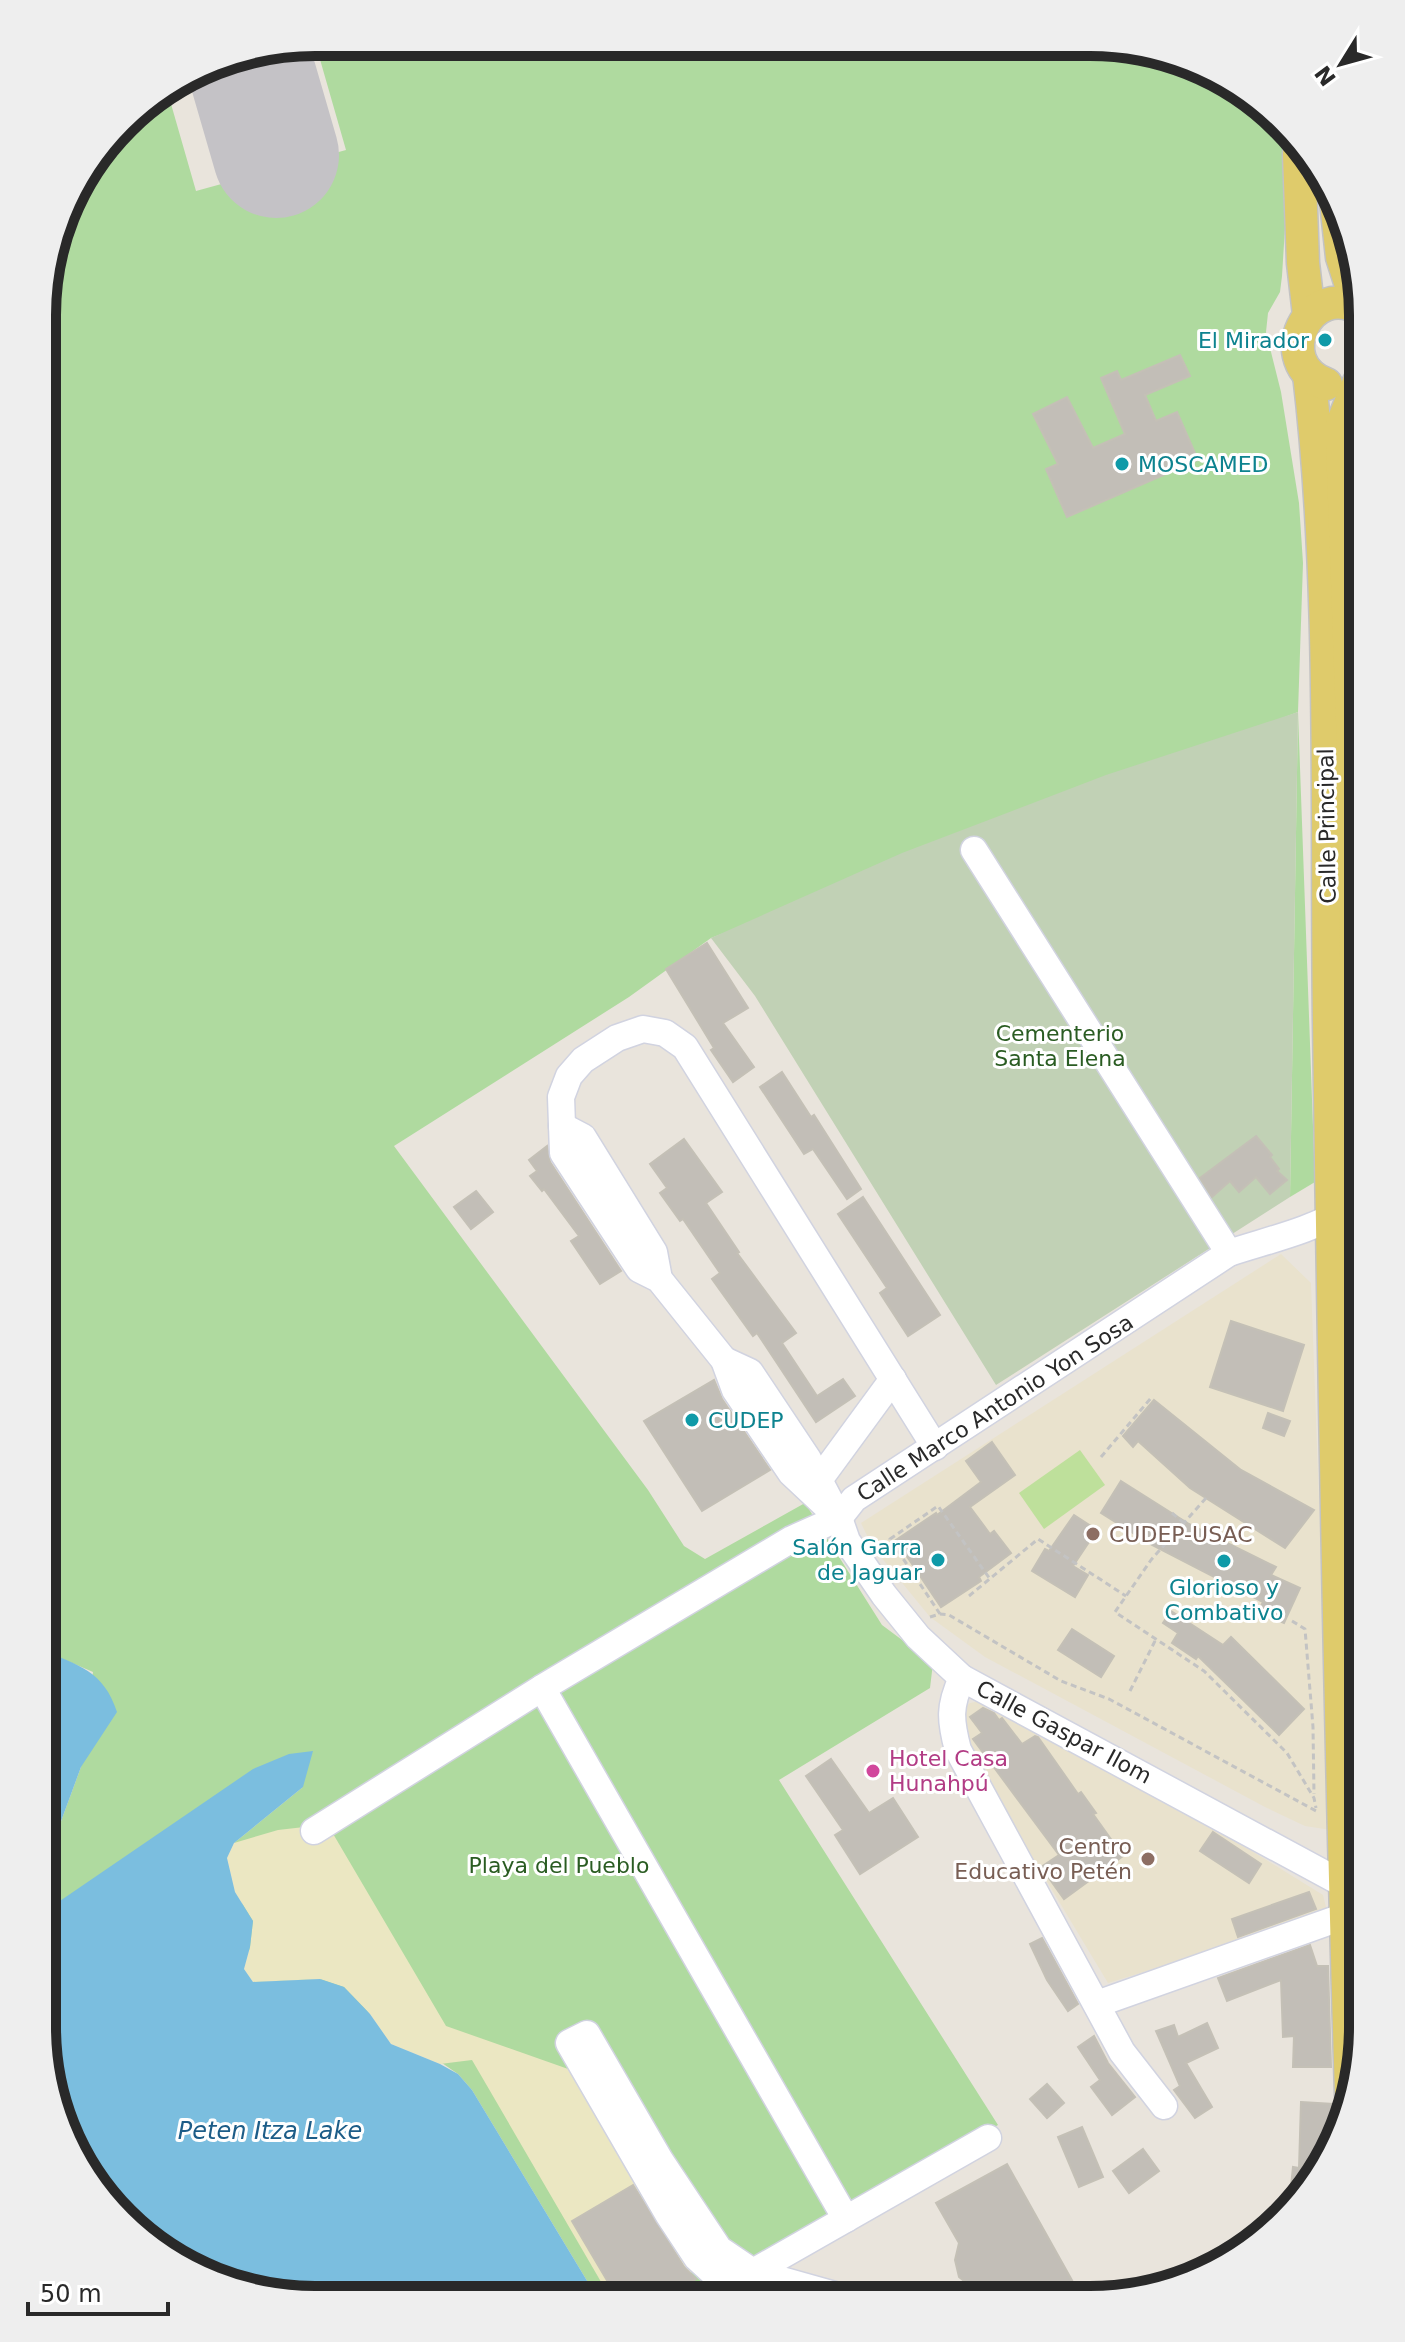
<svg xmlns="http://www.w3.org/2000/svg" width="1405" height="2342" viewBox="0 0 1405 2342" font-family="'DejaVu Sans',sans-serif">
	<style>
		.education { fill: #e9e2cd }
		.green { fill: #afda9f }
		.sand { fill: #ebe7c2 }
		.cemetery { fill: #c1d1b5 }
		.pitch { fill: #bee09b }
		.water { fill: #7bbedf }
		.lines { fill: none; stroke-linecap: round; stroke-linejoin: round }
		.runway { stroke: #c4c2c6; stroke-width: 126 }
		.building { fill: #c2beb7; stroke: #c4c0b6; stroke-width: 2 }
		.minor-casing { stroke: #d1d3e0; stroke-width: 29 }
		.major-casing { stroke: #c3c3c3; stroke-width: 35 }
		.path { stroke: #c3c3c3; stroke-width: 3; stroke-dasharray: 6 4; stroke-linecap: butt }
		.minor { stroke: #fff; stroke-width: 26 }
		.major { stroke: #dfcb6b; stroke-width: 32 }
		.culture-dot { fill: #0f9aa8; stroke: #fff; stroke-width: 3 }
		.education-dot { fill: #8d6e63; stroke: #fff; stroke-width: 3 }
		.hotel-dot { fill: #d1479c; stroke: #fff; stroke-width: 3 }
		.labels { text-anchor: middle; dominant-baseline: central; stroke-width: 6; stroke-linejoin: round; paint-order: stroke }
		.culture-label { font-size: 22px; fill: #0d838f; stroke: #fff; text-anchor: end }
		.street-label { font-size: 22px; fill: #292929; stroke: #fff }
		.park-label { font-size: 22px; fill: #2a5c22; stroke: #fff }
		.education-label { font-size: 22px; fill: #785e54; stroke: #fff; text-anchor: start }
		.hotel-label { font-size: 22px; fill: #b23c85; stroke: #fff; text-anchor: start }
		.water-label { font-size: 24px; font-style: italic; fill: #1d5d88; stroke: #fff }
		.rim { fill: none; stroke: #292929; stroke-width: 10 }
	</style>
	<rect width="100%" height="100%" fill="#e9e4dc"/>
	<g class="education">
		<path d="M1281 1254 1311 1283 1331 1830 1305 1826 1265 1807 985 1657 930 1617 872 1546 861 1523Z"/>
		<path d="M986 1700 1205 1822 1323 1895 1328 1915 1108 1983 971 1755 961 1711 970 1703Z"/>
	</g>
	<path class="green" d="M315 42 1126 44 1257 99 1288 140V179L1282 276 1280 292 1268 313 1266 332 1281 392 1299 503 1303 563 1298 712 1315 1182 1290 1197 1298 712 711 938 629 997 394 1146 648 1490 684 1546 705 1559 805 1503 882 1625 933 1663 930 1688 779 1780 998 2125 687 2299H598L472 2090 458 2074 320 1979 253 1982 234 1843 303 1787 54 1905 42 1906V1851L53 1843 81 1767 93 1672 42 1650 44 279 70 194 135 110 167 90 196 191 346 150Z"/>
	<path class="sand" d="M313 1826 332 1832 446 2026 588 2076 695 2263 683 2294 670 2299H611L472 2060 440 2064 391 2044 370 2014 344 1987 320 1979 253 1982 244 1969 250 1947 253 1921 235 1892 227 1858 234 1843 278 1830Z"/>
	<path class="cemetery" d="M1298 712 1290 1197 996 1385 755 996 711 938 902 853 1106 775Z"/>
	<path class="pitch" d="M1080 1450 1105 1485 1044 1529 1019 1493Z"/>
	<g class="water">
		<path d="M42 1650C78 1665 104 1671 117 1712L81 1767 53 1843 42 1851Z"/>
		<path d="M313 1751 303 1787 234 1843 227 1858 235 1892 253 1921 250 1947 244 1969 253 1982 320 1979 344 1987 370 2014 391 2044 440 2064 458 2074 472 2090 598 2299 279 2298 148 2243 63 2131 42 2027V1906L54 1905 253 1769 289 1754Z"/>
	</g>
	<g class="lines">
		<path class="runway" d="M247 55 276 155"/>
	</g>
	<g class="building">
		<path d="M1180 355 1190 376 1145 395 1156 421 1177 412 1198 460 1067 517 1046 469 1058 464 1033 414 1067 397 1093 448 1125 434 1101 378 1117 371 1121 380Z"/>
		<path d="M707 943 748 1008 723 1023 754 1067 733 1082 711 1050 714 1048 666 969Z"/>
		<path d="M782 1072 811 1117 814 1115 861 1189 847 1199 813 1149 804 1154 760 1087Z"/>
		<path d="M1256 1136 1272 1155 1270 1157 1279 1169 1277 1171 1287 1180 1270 1194 1256 1177 1239 1192 1230 1181 1212 1197 1200 1178Z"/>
		<path d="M684 1139 722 1192 706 1203 739 1252 737 1253 796 1333 782 1343 817 1396 843 1379 855 1396 816 1422 757 1333 753 1336 712 1279 720 1273 683 1219 680 1221 660 1193 667 1188 650 1164Z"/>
		<path d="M547 1146 550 1162 621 1271 600 1284 571 1241 579 1236 544 1189 542 1191 530 1176 537 1171 529 1160Z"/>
		<path d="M476 1191 493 1212 471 1229 454 1207Z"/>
		<path d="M863 1197 940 1315 908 1336 880 1293 887 1288 838 1214Z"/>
		<path d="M1231 1321 1304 1345 1283 1411 1210 1387Z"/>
		<path d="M714 1380 722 1399 770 1470 702 1511 644 1421Z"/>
		<path d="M1154 1400 1241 1470 1314 1510 1285 1548 1190 1488 1138 1441 1133 1447 1123 1436Z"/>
		<path d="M1268 1413 1290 1421 1284 1436 1263 1428Z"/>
		<path d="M992 1442 1015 1475 970 1507 990 1534 994 1531 1011 1553 979 1577 981 1581 941 1607 896 1540 936 1513 937 1515 981 1482 966 1461Z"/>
		<path d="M1121 1481 1189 1524 1276 1567 1271 1575 1300 1588 1284 1623 1258 1612 1263 1602 1152 1545 1101 1513Z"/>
		<path d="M1074 1515 1097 1530 1073 1566 1088 1575 1075 1597 1032 1571 1045 1549 1049 1551Z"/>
		<path d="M1171 1611 1223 1645 1231 1637 1304 1709 1279 1735 1198 1656 1196 1659 1172 1643 1178 1633 1163 1623Z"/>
		<path d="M1072 1629 1114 1656 1101 1677 1058 1650Z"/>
		<path d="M983 1708 994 1713 999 1720 1002 1718 1022 1744 1035 1736 1038 1737 1078 1794 1081 1792 1096 1813 1093 1814 1123 1856 1064 1899 1041 1867 1059 1855 973 1739 982 1733 970 1717Z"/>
		<path d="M831 1759 869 1813 893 1798 918 1837 860 1874 835 1835 843 1830 806 1776Z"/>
		<path d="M1213 1832 1261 1864 1249 1883 1200 1851Z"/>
		<path d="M1309 1892 1316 1909 1238 1937 1232 1919Z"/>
		<path d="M1042 1938 1078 2004 1068 2011 1047 1980 1030 1944Z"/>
		<path d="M1310 1945 1317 1966H1328L1331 2067H1293L1294 2036 1283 2037 1281 1980 1227 2001 1218 1978Z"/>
		<path d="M1207 2023 1218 2048 1186 2063 1212 2107 1195 2118 1174 2090 1180 2086 1156 2031 1174 2025 1178 2037Z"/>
		<path d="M1094 2036 1108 2063 1135 2097 1112 2115 1091 2087 1100 2080 1078 2047Z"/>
		<path d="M1047 2084 1064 2103 1047 2118 1030 2099Z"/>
		<path d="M1301 2102 1334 2104 1344 2112 1342 2131 1329 2154 1317 2153 1315 2179 1302 2197 1290 2196 1293 2167 1299 2168Z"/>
		<path d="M1082 2127 1103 2177 1079 2187 1058 2137Z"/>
		<path d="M1143 2149 1159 2171 1129 2193 1113 2171Z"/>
		<path d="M1007 2164 1083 2300H990L987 2295 974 2289 959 2277 955 2260 959 2243 936 2203Z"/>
		<path d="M633 2185 684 2267 696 2279 660 2299H618L572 2221Z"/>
	</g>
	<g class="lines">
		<defs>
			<g id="minor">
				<path d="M974 850 1229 1253"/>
				<path d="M562 1126 583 1137 654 1252 659 1279"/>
				<path d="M724 1360 750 1372 808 1459 839 1518 847 1541 884 1595 918 1637 962 1678 1362 1894"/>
				<path d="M819 1480 893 1379"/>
				<path d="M839 1518 791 1473 735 1390 724 1360 659 1279 639 1269 563 1153 561 1097 569 1076 583 1060 617 1038 643 1029 665 1033 685 1047 935 1447"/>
				<path d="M1354 1520H1363"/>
				<path d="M962 1678C949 1706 950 1720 958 1750L1122 2052 1164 2106"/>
				<path d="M542 1688 846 2219"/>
				<path d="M314 1831 542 1688 792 1539 839 1518 854 1499 1229 1253C1268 1240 1311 1231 1346 1209"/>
				<path d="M1097 2004 1345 1916"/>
				<path d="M752 2279 753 2272 988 2138"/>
				<path d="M761 2299 721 2280 697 2258 668 2214 569 2043 587 2034 660 2160 719 2249 753 2272 849 2299"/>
			</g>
			<g id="major">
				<path d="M1299 154 1303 263 1309 315"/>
				<path d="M1336 202 1342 257 1358 307"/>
				<path d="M1309 374C1334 587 1326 808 1329 1022 1334 1380 1340 1738 1351 2095"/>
				<path d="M1326 384C1269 364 1308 277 1362 310"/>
				<path d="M1356 1407 1360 1200 1352 723 1342 444V424L1359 382"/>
			</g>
		</defs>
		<use href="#minor" class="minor-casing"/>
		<use href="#major" class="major-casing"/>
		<g class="path">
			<path d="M1101 1457 1151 1398"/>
			<path d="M1206 1498 1151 1560 1115 1612 1204 1671 1287 1753 1314 1798 1316 1808"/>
			<path d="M1172 1513 1183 1522"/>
			<path d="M969 1596 1038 1539 1126 1596"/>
			<path d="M940 1614 890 1539 938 1506 990 1579"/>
			<path d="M930 1617 940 1614 949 1615 1061 1681 1109 1699 1318 1812"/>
			<path d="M1292 1621 1305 1629 1313 1727 1314 1794"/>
			<path d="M1130 1691 1156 1639"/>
		</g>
		<use href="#minor" class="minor"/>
		<use href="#major" class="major"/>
	</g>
	<g class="culture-dot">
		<circle cx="1325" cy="340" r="8"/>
		<circle cx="1122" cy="464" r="8"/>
		<circle cx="692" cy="1420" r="8"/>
		<circle cx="938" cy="1560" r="8"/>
		<circle cx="1224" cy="1561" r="8"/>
	</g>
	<g class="education-dot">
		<circle cx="1093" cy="1534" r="8"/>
		<circle cx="1148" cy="1859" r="8"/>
	</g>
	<circle class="hotel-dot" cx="873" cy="1771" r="8"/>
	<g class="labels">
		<g class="culture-label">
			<text x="1309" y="340">El Mirador</text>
			<text x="1138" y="464" text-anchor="start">MOSCAMED</text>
			<text x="708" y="1420" text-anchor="start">CUDEP</text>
			<text x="922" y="1547">Salón Garra<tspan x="922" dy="25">de Jaguar</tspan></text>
			<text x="1224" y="1587" text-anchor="middle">Glorioso y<tspan x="1224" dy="25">Combativo</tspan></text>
		</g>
		<g class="street-label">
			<text transform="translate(1327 826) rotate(-91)">Calle Principal</text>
			<text transform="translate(995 1408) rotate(-33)">Calle Marco Antonio Yon Sosa</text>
			<text transform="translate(1064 1732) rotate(28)">Calle Gaspar Ilom</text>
		</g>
		<g class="park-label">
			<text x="1060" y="1033">Cementerio<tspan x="1060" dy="25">Santa Elena</tspan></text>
			<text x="559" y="1865">Playa del Pueblo</text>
		</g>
		<g class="education-label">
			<text x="1109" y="1534">CUDEP-USAC</text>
			<text x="1132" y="1846" text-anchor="end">Centro<tspan x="1132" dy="25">Educativo Petén</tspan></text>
		</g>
		<g class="hotel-label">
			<text x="889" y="1758">Hotel Casa<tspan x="889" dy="25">Hunahpú</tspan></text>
		</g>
		<g class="water-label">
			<text x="270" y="2131">Peten Itza Lake</text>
		</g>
	</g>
	<path d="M0 0H1405V2342H0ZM315 56H1090A259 259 0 0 1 1349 315V2027A259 259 0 0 1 1090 2286H315A259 259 0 0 1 56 2027V315A259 259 0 0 1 315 56Z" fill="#eee" fill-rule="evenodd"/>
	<path class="rim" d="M315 56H1090A259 259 0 0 1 1349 315V2027A259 259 0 0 1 1090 2286H315A259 259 0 0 1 56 2027V315A259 259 0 0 1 315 56Z"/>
	<g transform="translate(1341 64) rotate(233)" stroke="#ffffff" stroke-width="6" paint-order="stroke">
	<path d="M0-6L14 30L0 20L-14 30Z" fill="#292929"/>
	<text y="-12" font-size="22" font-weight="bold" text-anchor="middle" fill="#292929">N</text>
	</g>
	<path d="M28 2302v12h140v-12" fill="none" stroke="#292929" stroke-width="4"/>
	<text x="40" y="2302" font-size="24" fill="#292929" stroke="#ffffff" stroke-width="6" paint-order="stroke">50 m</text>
</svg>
